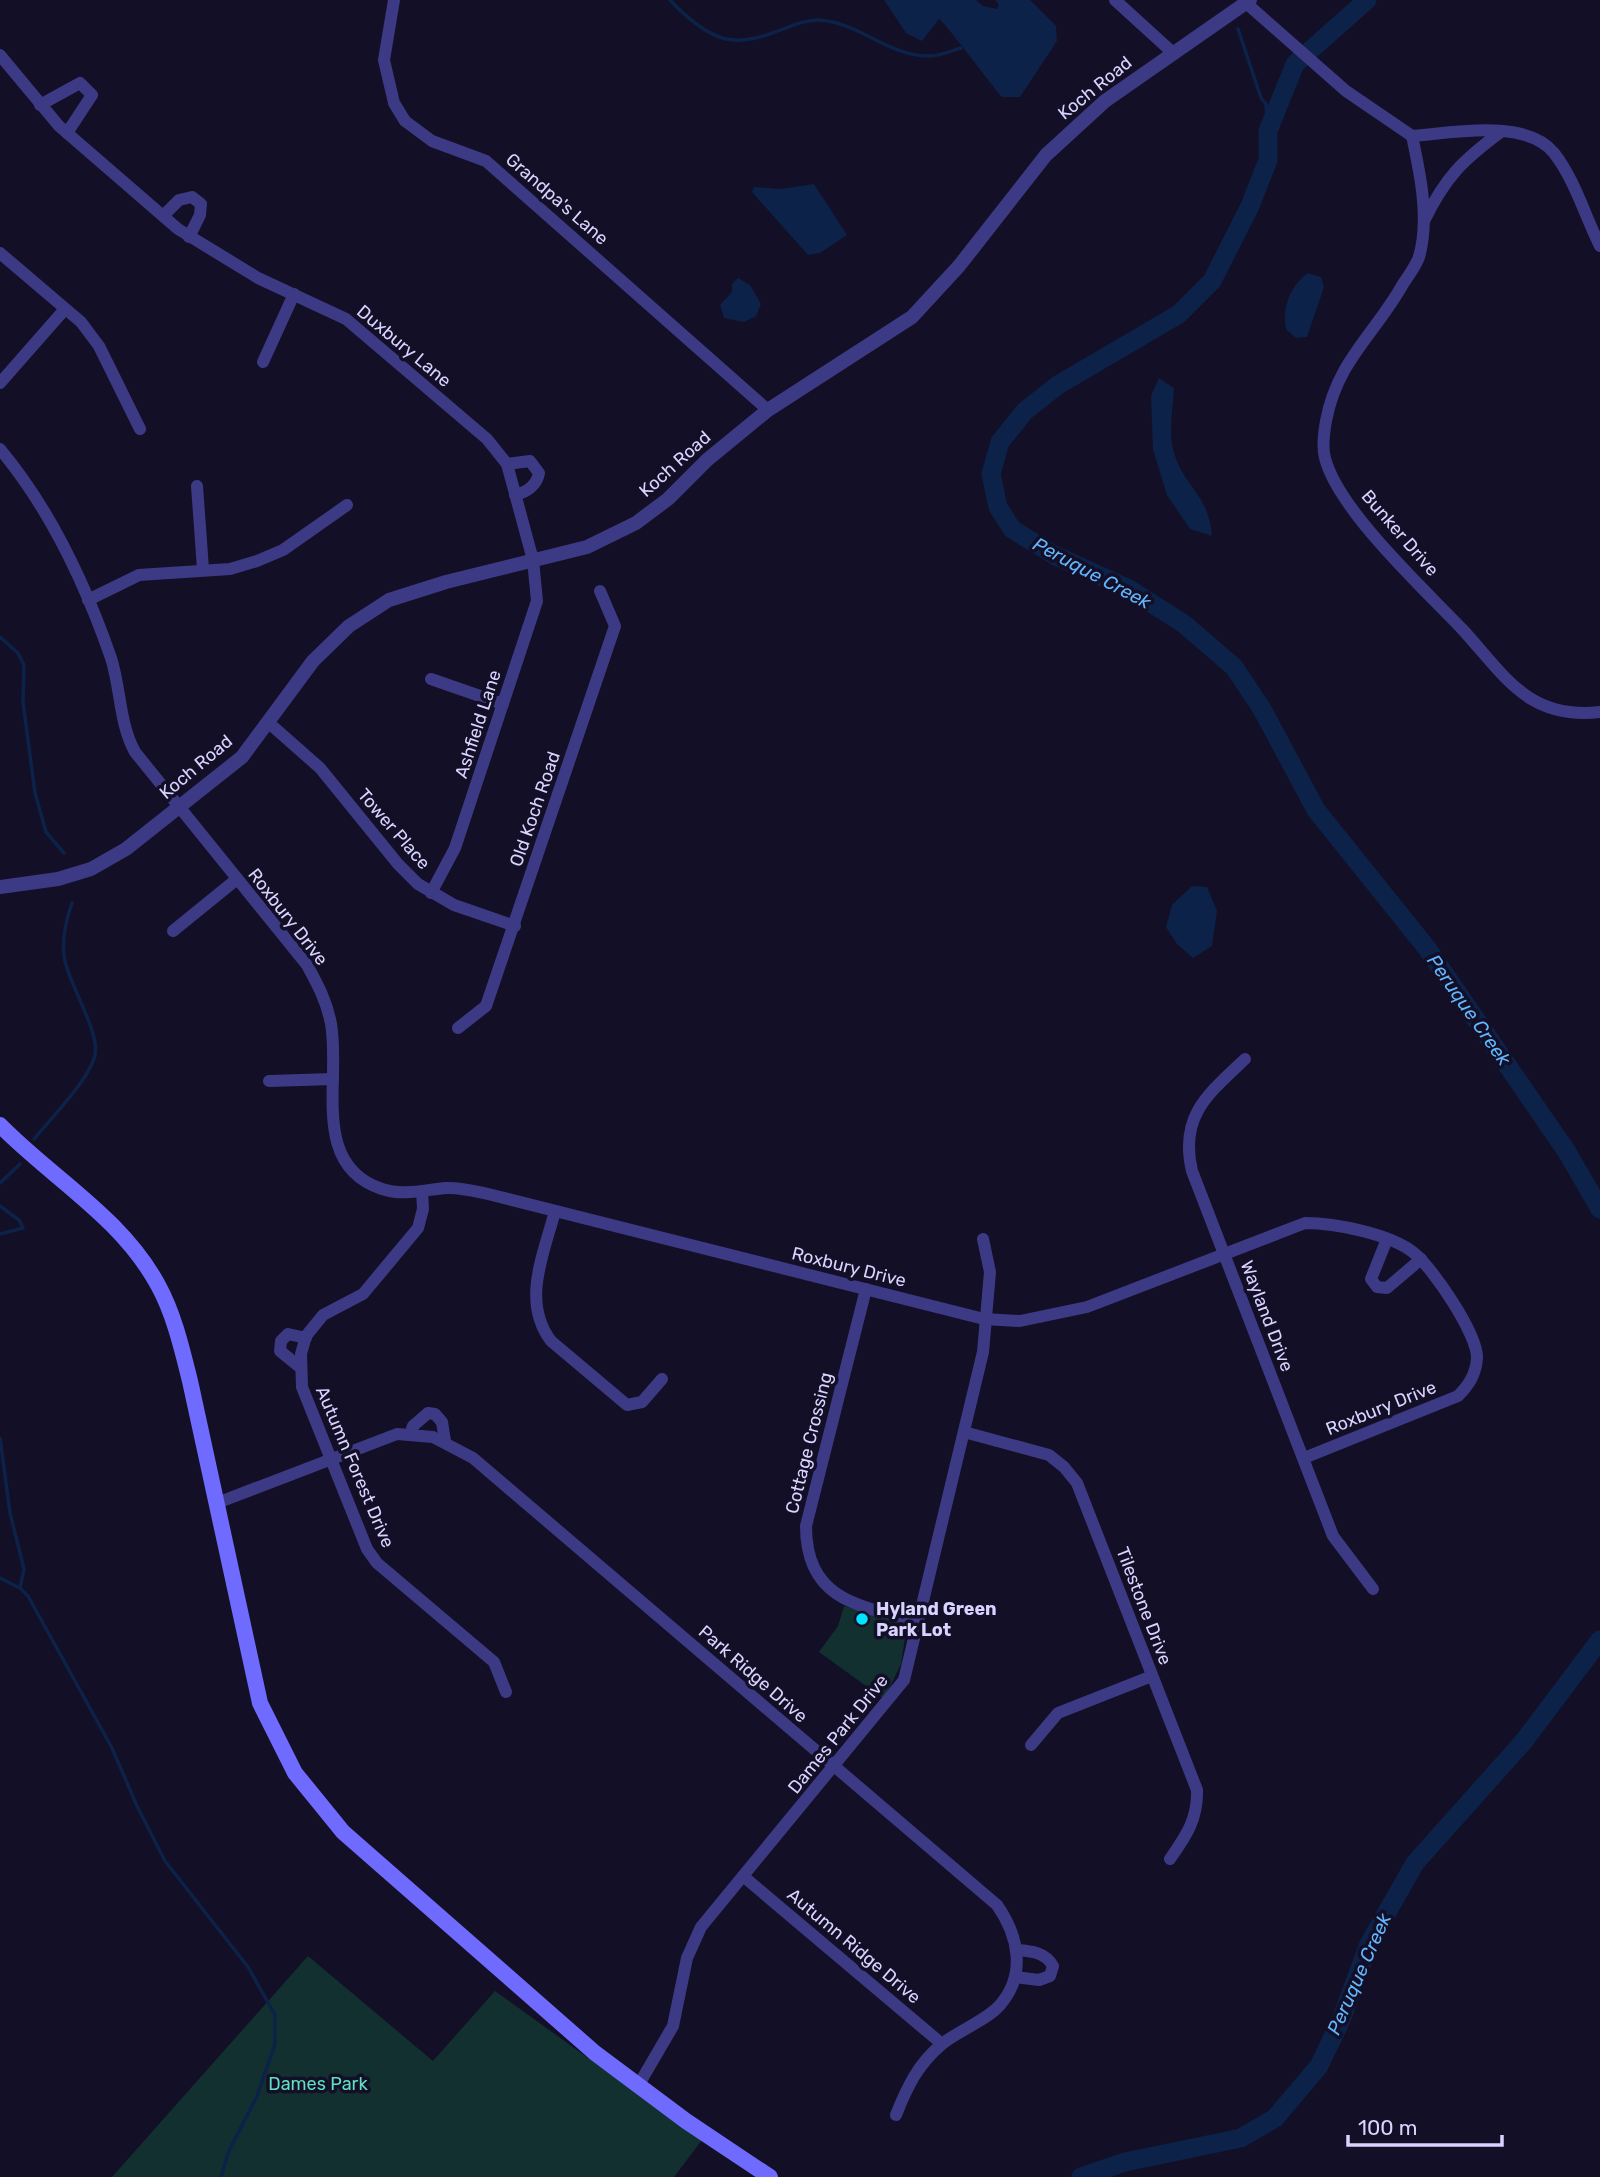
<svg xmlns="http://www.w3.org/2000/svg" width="1600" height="2177" viewBox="0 0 1600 2177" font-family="Rubik,sans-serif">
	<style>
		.green { fill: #12302f }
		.water { fill: #0c2248 }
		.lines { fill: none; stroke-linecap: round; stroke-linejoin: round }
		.stream { stroke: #0c2248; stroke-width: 3.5 }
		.river { stroke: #0c2248; stroke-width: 19 }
		.minor { stroke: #3d3a85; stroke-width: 12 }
		.tertiary { stroke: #3d3a85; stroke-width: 14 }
		.secondary { stroke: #6f6bff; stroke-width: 16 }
		.poi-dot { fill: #00e5ff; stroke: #130f26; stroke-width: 2.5 }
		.labels { text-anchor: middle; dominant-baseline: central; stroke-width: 7; stroke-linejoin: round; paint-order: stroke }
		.street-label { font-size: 18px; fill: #d9d4ff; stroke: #130f26 }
		.poi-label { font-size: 18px; font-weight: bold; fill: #d9d4ff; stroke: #130f26; text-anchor: start }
		.park-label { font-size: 18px; fill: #5fe0c0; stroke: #130f26 }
		.water-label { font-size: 19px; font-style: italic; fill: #62b6ff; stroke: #130f26 }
	</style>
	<rect width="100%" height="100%" fill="#130f26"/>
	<g class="green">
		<path d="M844 1606 900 1622 906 1632 901 1664 884 1699 819 1652 838 1626Z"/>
		<path d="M308 1956 433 2061 495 1991 702 2140 674 2177H112Z"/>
	</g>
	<g class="water">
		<path d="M884 0H976L983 6 997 9 999 5 995 0H1030L1056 26 1057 41 1020 97H1002C992 86 944 21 939 19L922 41 906 33Z"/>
		<path d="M814 184 847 235 820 253 808 255 752 192 754 187 781 189Z"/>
		<path d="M1308 273 1321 277 1324 287 1307 337 1296 338 1286 329C1282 307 1290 286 1308 273Z"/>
		<path d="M738 278 750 285 761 304 756 316 744 322 724 318 720 305 732 292V284Z"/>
		<path d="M1159 378 1174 388C1173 407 1168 435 1174 453 1185 488 1209 495 1212 536L1190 529 1167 495 1153 450 1151 396Z"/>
		<path d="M1192 886 1207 887 1217 911 1212 946 1193 958 1177 944 1166 927 1172 905Z"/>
	</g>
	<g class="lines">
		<g class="stream">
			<path d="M670 0C683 14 706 35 726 39 762 46 792 19 819 20 859 22 889 57 930 56 940 56 951 51 961 48"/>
			<path d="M1238 29 1261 98 1266 104 1268 131"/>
			<path d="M0 637 18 653 24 665 23 702 35 793 46 832 64 853"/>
			<path d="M34 1139C51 1118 89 1080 95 1055 100 1030 67 982 64 956 62 938 66 920 72 903"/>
			<path d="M0 1183 20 1164"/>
			<path d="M0 1206 19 1220 23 1228 0 1234"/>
			<path d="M0 1438 10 1513 24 1569 20 1588"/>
			<path d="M0 1578 20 1588 28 1596 112 1748 137 1806 165 1861 248 1967 275 2015V2044L257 2096 228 2153 221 2177"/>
		</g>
		<g class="river">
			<path d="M1367 0 1295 64 1268 131V160L1250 206 1212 281 1179 314 1058 385 1025 411 1000 442 991 474 998 507 1012 529 1054 555 1129 589 1184 624 1234 667 1262 709 1316 810 1426 947 1567 1152 1600 1209"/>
			<path d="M1081 2177 1125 2162 1241 2138 1275 2118 1319 2066 1341 2020 1369 1944 1415 1863 1524 1741 1600 1640"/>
		</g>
		<g class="minor">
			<path d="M394 0 384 60 394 103 405 121 432 141 486 161 768 410"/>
			<path d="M1115 0 1172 52"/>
			<path d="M1246 3 1346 91 1412 136"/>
			<path d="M0 55 59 126 178 229 258 278 346 319 487 439 507 464 533 560 537 601 455 848 431 893"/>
			<path d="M40 105 80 83 92 95 67 133"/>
			<path d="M163 216 179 200 192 197 201 204 200 215 189 237"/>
			<path d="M1424 221C1446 176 1463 160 1502 131"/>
			<path d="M1600 246C1585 216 1575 180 1554 153 1526 118 1452 133 1412 136 1420 173 1430 219 1419 257 1416 266 1408 276 1403 284 1375 334 1337 361 1326 421 1324 432 1322 447 1325 458 1338 510 1425 590 1463 630 1505 676 1528 720 1600 712"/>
			<path d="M0 253 81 322 99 346 140 429"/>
			<path d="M263 362 294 294"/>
			<path d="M0 383 65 309"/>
			<path d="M0 449C51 510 85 583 111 658 121 689 119 723 135 752L307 965C318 985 327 1002 331 1024 341 1081 310 1165 382 1189 403 1196 424 1190 446 1188 459 1187 474 1191 488 1194L984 1319 1020 1321 1087 1307 1305 1223C1335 1223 1391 1234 1414 1253 1433 1268 1478 1335 1477 1358 1476 1374 1469 1385 1458 1396L1304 1458"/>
			<path d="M507 464 530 461 539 473C537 485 527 492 515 495"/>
			<path d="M197 486 203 569"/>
			<path d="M88 600 139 575 230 569 257 561 283 550 347 505"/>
			<path d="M431 679 503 704"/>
			<path d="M269 723 320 768 398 864 418 884 454 905 515 926"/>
			<path d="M173 931 237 879"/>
			<path d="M458 1028 486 1006 615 626 600 591"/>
			<path d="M1245 1059C1208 1094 1179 1116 1192 1171L1333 1536 1373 1589"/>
			<path d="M269 1081 333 1079"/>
			<path d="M422 1191 423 1209 418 1228 363 1294 323 1315 306 1336 301 1354 302 1387 367 1549 377 1563 494 1662 506 1692"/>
			<path d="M555 1211C544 1254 521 1301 551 1341L627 1405 642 1402 662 1379"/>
			<path d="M1387 1239 1371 1279 1377 1287 1387 1288 1421 1259"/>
			<path d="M866 1289 806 1526C806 1600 859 1607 919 1620"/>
			<path d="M301 1368 280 1351 281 1341 288 1334 306 1338"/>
			<path d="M964 1432 1049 1455 1064 1467 1077 1483 1197 1790C1198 1819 1186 1836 1170 1859"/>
			<path d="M410 1435 413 1426 428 1413 435 1414 442 1422 445 1441"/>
			<path d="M217 1503 397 1434 433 1437 473 1458 997 1905C1018 1935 1027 1974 1000 2005 986 2021 959 2030 942 2044 918 2064 907 2087 896 2115"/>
			<path d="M1031 1745 1058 1713 1152 1676"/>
			<path d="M743 1876 942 2044"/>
			<path d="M1015 1977 1039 1980 1050 1976 1053 1966C1045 1952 1031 1951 1017 1950"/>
			<path d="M638 2086 673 2026 687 1958 701 1927 904 1680 983 1352 990 1272 983 1239"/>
		</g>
		<path class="tertiary" d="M0 887 58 879 91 869 126 849 242 757 313 661 349 626 389 600 446 582 587 547 636 523 668 499 707 460 768 410 912 317 959 266 1046 155 1105 101 1250 0"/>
		<path class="secondary" d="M0 1125C53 1179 121 1217 158 1285 174 1314 182 1349 190 1381L260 1703 295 1773 343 1832 595 2053 686 2121 770 2177"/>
	</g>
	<circle class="poi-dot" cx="862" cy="1619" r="7"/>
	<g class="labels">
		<g class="street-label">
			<text transform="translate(1095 88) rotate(-39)">Koch Road</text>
			<text transform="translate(557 199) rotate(41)">Grandpa's Lane</text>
			<text transform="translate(404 346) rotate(40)">Duxbury Lane</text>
			<text transform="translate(675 464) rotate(-42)">Koch Road</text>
			<text transform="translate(1400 533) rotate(49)">Bunker Drive</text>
			<text transform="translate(478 724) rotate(-72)">Ashfield Lane</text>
			<text transform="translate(196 767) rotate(-40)">Koch Road</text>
			<text transform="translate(535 809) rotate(-71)">Old Koch Road</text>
			<text transform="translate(394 829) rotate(49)">Tower Place</text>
			<text transform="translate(288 917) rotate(52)">Roxbury Drive</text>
			<text transform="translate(849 1267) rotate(14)">Roxbury Drive</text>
			<text transform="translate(1267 1316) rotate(69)">Wayland Drive</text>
			<text transform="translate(1381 1408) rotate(-22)">Roxbury Drive</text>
			<text transform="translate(809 1443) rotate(-76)">Cottage Crossing</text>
			<text transform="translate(355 1467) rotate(67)">Autumn Forest Drive</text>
			<text transform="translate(1144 1606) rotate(69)">Tilestone Drive</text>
			<text transform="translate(753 1674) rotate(41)">Park Ridge Drive</text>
			<text transform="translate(838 1734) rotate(-51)">Dames Park Drive</text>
			<text transform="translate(854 1946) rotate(40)">Autumn Ridge Drive</text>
		</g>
		<g class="poi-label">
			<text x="876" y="1609">Hyland Green<tspan x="876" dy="21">Park Lot</tspan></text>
		</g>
		<g class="park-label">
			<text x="318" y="2084">Dames Park</text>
		</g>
		<g class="water-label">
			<text transform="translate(1092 573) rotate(28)">Peruque Creek</text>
			<text transform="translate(1469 1010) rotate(55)">Peruque Creek</text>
			<text transform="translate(1359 1974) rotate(-66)">Peruque Creek</text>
		</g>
	</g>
	<path d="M1348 2135v10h154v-10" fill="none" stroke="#d9d4ff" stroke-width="3.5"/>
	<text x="1358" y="2135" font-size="21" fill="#d9d4ff" stroke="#130f26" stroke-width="5" paint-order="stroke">100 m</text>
</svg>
